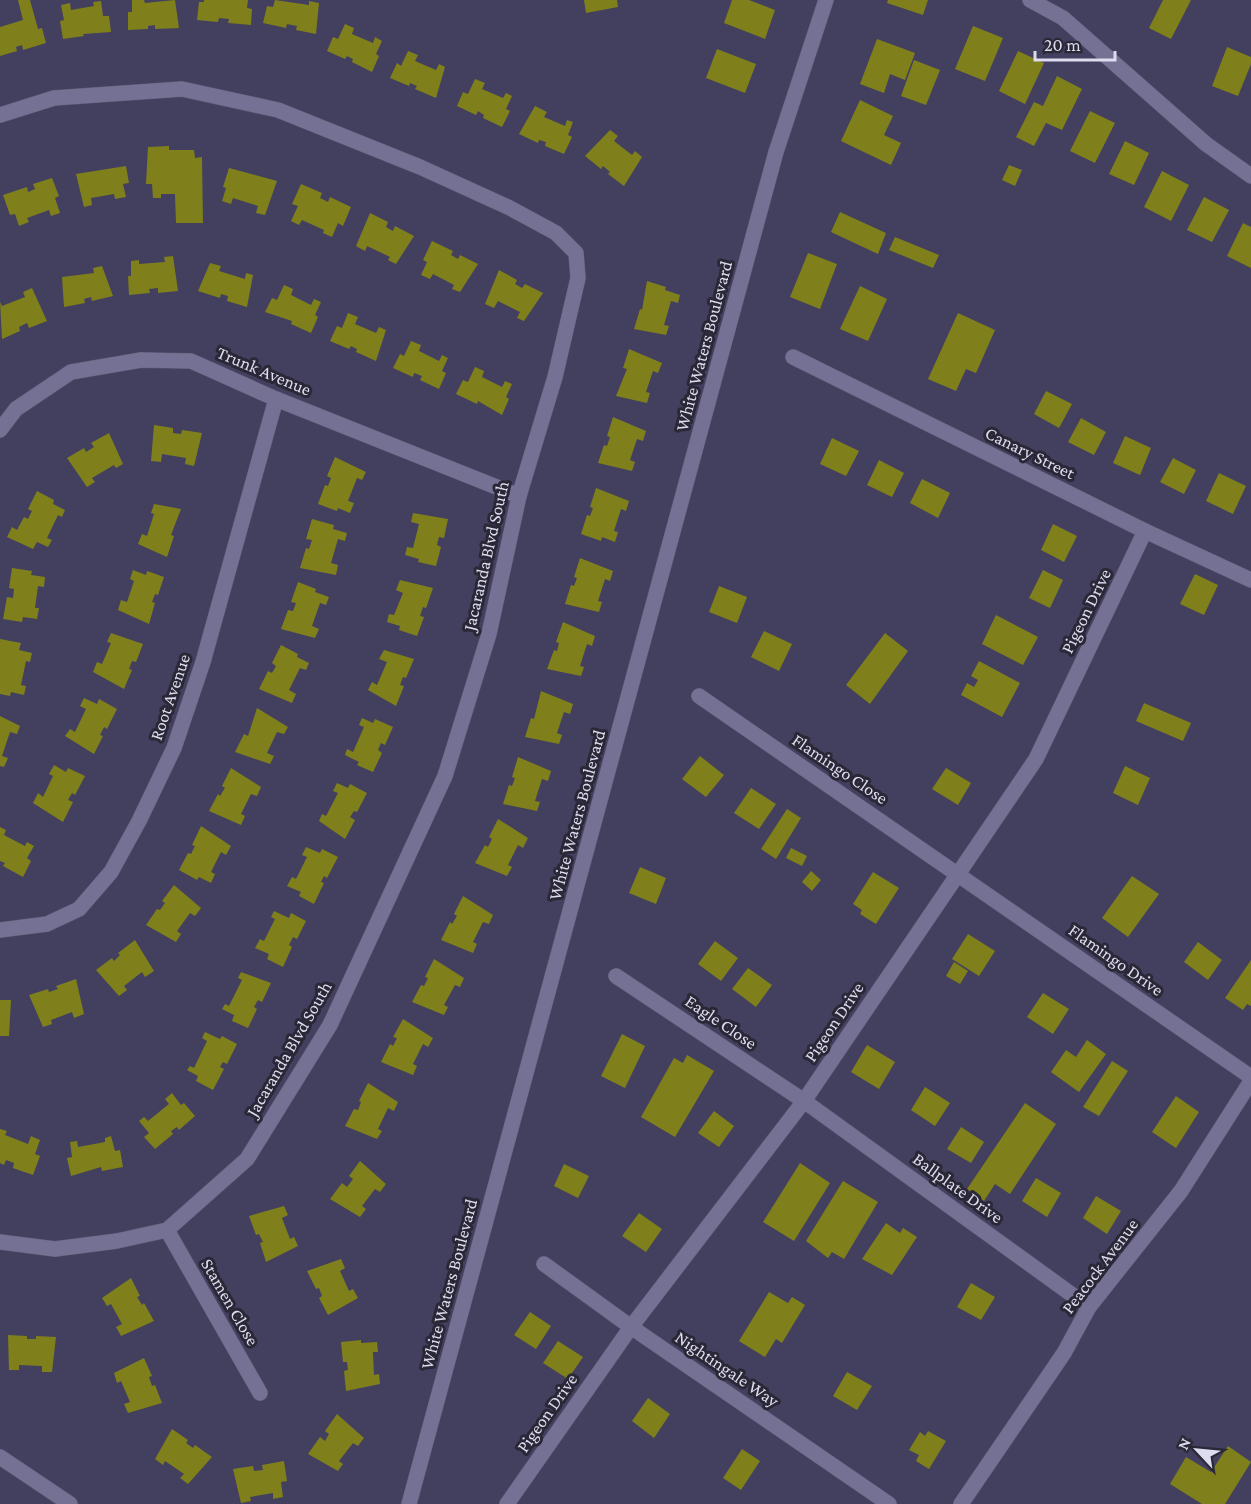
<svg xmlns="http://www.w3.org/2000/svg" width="1251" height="1504" viewBox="0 0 1251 1504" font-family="'Crimson Pro',serif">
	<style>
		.building { fill: #7f801c }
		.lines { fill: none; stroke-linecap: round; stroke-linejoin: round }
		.minor-casing { stroke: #605c76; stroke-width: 16 }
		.minor { stroke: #757194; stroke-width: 15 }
		.labels { text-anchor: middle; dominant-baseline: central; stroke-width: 6; stroke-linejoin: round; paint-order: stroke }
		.street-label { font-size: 18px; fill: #dedcef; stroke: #2a2837 }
	</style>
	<rect width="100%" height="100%" fill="#433f5e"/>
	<g class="building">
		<path d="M18 0H30L38 29 42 28 46 43 23 50 22 45 16 47 17 51 0 56V27L23 20Z"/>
		<path d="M132 0H144L145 3 175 0 179 28 155 29V25L148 26V29L128 30V12H132Z"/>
		<path d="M204 0H248L247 8 252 9 251 25 228 23 229 19 219 18 218 22 197 20 199 2H204Z"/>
		<path d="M275 0 309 5V1L319 3 316 34 296 30 297 26 287 24 286 28 263 23 267 6 273 7Z"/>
		<path d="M584 0H617L618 7 586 13Z"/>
		<path d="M732 0H749L775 10 765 39 724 23Z"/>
		<path d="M888 0H928L923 15 887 3Z"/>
		<path d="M1163 0H1191L1171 39 1149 28Z"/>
		<path d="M101 1 103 16H109L111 32 83 34 84 36 63 39 60 21 64 20 61 5 70 3 71 10 94 6 93 2Z"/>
		<path d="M345 24 354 28 352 34 373 43 375 37 382 41 376 54 379 56 372 72 352 62 353 59 347 56 345 59 327 51 333 37 338 39Z"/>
		<path d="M973 26 1003 38 985 81 955 69Z"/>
		<path d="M877 39 915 53 905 80 890 74 884 93 860 84Z"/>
		<path d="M1227 47 1251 57V64L1238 96 1212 86Z"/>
		<path d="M717 49 756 64 745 93 706 78Z"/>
		<path d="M408 51 418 55 415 61 436 70 439 64 445 67 436 98 415 89 417 86 410 83 409 86 390 78 397 63 401 66Z"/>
		<path d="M1018 51 1044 63 1025 104 999 91Z"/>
		<path d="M914 60 940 70 926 105 901 96Z"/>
		<path d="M1057 76 1082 89 1062 130 1046 123 1034 146 1016 137 1034 102 1043 106Z"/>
		<path d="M475 79 485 83 482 89 503 98 506 93 512 96 506 109 510 111 502 127 483 118 484 115 478 111 476 115 457 106 463 92 468 94Z"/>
		<path d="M860 100 893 116 884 135 901 143 891 165 841 141Z"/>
		<path d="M535 106 547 112 544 117 565 126 567 120 573 122 568 135 572 137 564 154 545 146 546 142 539 140 538 143 519 134Z"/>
		<path d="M1090 111 1115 123 1095 163 1070 151Z"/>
		<path d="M610 130 618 136 614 141 632 155 635 151 642 157 624 186 608 174 610 172 603 166 601 169 585 156Z"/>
		<path d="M1125 141 1149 153 1134 185 1109 174Z"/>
		<path d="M169 146V150H194L195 158 202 157 203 223H176L175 194H161V198H153L152 184H146L148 147Z"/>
		<path d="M1009 165 1022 170 1015 186 1002 180Z"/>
		<path d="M126 166 129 183 123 184 126 197 115 199 114 194 91 198 92 205 84 207 76 174Z"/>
		<path d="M229 168 277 181 265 215 256 213 258 206 233 198 231 204 222 201 226 188 223 187Z"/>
		<path d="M1162 171 1189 185 1171 221 1144 207Z"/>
		<path d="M52 178 59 196 55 198 60 213 51 216 49 210 27 218 29 222 19 226 15 214 10 215 3 195 27 187 28 192 35 189 33 184Z"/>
		<path d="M301 184 322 193 320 198 328 202 330 197 351 207 343 226 338 223 332 237 323 233 324 230 302 220 299 225 291 221 298 206 292 204Z"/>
		<path d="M1204 197 1229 210 1212 242 1187 230Z"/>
		<path d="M840 212 886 233 878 254 831 232Z"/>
		<path d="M370 213 388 222 386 227 393 231 395 226 414 236 396 264 388 260 390 257 367 246 365 251 356 246Z"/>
		<path d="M1243 223 1251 227V268L1227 256Z"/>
		<path d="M895 237 939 255 933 268 889 250Z"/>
		<path d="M432 241 453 251 451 255 458 259 460 255 478 264 460 292 452 289 454 285 433 274 430 279 421 275 427 262 423 260Z"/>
		<path d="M808 253 837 264 820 309 790 297Z"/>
		<path d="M173 256 178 291 158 293V288L149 289 150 293 129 295 128 276H131V261L139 260V264L165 262 164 257Z"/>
		<path d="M210 263 221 266 219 271 245 279 246 273 253 275 247 307 227 301 228 296 221 294 220 298 198 291Z"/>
		<path d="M102 266 113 296 92 301 91 297 84 299 85 303 64 307 62 277 94 273 93 268Z"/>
		<path d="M499 270 517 280 515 284 522 288 525 284 543 293 524 321 517 318 520 312 498 301 494 308 485 304Z"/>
		<path d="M647 281 666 287 665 290 680 295 678 303 671 301 664 325 669 326 666 335 634 329 640 309 642 310Z"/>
		<path d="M284 285 293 289 291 295 311 305 314 299 321 302 315 315 318 317 311 333 291 324 292 321 265 312 272 298 277 300Z"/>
		<path d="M860 286 887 299 868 341 840 329Z"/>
		<path d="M32 288 47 321 29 328 27 323 19 327 20 331 2 339 0 302 2 306 25 297 23 292Z"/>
		<path d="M348 313 358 317 355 324 376 333 379 327 386 330 376 361 356 352 357 349 351 346 349 349 330 341 337 326 342 328Z"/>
		<path d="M958 313 995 330 976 373 966 369 956 391 928 379Z"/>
		<path d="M411 341 421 345 419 351 439 361 442 355 448 358 442 371 446 373 439 389 420 380 422 376 414 373 413 377 393 368 400 354 404 356Z"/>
		<path d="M629 349 662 363 658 373 653 371 646 392 650 393 647 403 616 396 627 369 623 368Z"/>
		<path d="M475 367 484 371 482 377 502 387 505 381 512 384 506 397 509 399 502 415 478 401 477 404 456 394 463 380 468 382Z"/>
		<path d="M1046 391 1072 404 1059 428 1034 414Z"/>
		<path d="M613 417 646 431 643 441 637 439 630 460 635 462 632 471 598 463 604 445 607 446 610 437 607 436Z"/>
		<path d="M1081 418 1106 432 1094 455 1068 442Z"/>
		<path d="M154 425 173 428V433L181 434 182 430 202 433 194 466 185 464 186 458 162 454 161 462 151 461Z"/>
		<path d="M109 433 123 464 116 468 114 465 92 478 95 482 87 487 67 458 84 448 86 452 94 447 91 443Z"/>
		<path d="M1125 436 1151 448 1140 475 1113 463Z"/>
		<path d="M832 438 859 451 846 476 820 464Z"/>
		<path d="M335 457 366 472 362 480 357 478 348 501 354 503 350 513 338 508 337 511 318 504 325 485 328 486 331 478 327 476Z"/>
		<path d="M1173 458 1196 470 1184 494 1160 482Z"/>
		<path d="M879 460 904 473 892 497 867 485Z"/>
		<path d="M1219 473 1246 486 1233 514 1206 501Z"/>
		<path d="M922 479 950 493 938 518 910 503Z"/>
		<path d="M596 488 629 501 626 511 621 509 614 531 618 532 615 542 602 537 601 541 581 534 587 515 590 516 593 508 590 507Z"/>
		<path d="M37 491 54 500 53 504 65 510 62 517 58 515 47 538 52 540 48 547 37 542 33 549 7 537 12 527 17 530 24 517 28 519 32 511 28 509Z"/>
		<path d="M154 504 181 509 171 535 174 536 167 557 138 544 142 534 147 536 154 514 151 513Z"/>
		<path d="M413 513 448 519 444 538 439 537 437 545 441 547 436 566 418 562 419 559 405 555 407 547 413 548 419 524 411 522Z"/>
		<path d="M312 519 334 525 333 529 347 533 345 541 338 539 331 563 338 565 336 575 300 568 306 548 309 549 312 540 306 539Z"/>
		<path d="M1053 524 1077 536 1064 562 1041 550Z"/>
		<path d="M580 558 613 571 610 581 605 579 598 601 602 602 599 612 565 604 571 585 574 586 577 578 574 577Z"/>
		<path d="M12 568 32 571 31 575 45 577 44 587 38 586 35 608H39L37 619 23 617 22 622 3 619 7 597 13 598 14 589 9 588Z"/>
		<path d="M133 570 146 575 147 571 164 577 158 595 155 594 152 602 155 603 149 624 118 610 121 600 127 602 134 581 130 579Z"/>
		<path d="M1043 570 1063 580 1050 608 1029 598Z"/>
		<path d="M1195 574 1218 585 1204 615 1180 604Z"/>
		<path d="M400 580 433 588 426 608 423 607 420 616 424 617 417 636 399 630 400 626 387 622 389 614 394 615 403 593 396 590Z"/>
		<path d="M298 582 316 589 315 592 329 597 326 605 320 603 312 626 319 629 315 638 281 629 288 610 293 611 296 603 291 602Z"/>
		<path d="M719 586 747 597 737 623 709 612Z"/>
		<path d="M996 615 1038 637 1023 665 982 644Z"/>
		<path d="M563 622 595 636 592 646 587 644 580 666 584 667 581 676 547 669 554 650 557 651 559 643 556 642Z"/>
		<path d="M764 631 792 644 779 671 751 657Z"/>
		<path d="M111 633 143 644 136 662 132 661 129 669 132 670 124 689 93 672 97 662 102 664 111 643 107 642Z"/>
		<path d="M885 633 908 651 870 704 846 685Z"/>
		<path d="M0 639 21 643 19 650 32 653 30 662 26 661 21 685 26 686 24 695 11 692 10 696 0 694Z"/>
		<path d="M281 645 298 654 297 657 309 663 306 670 300 668 289 690 296 694 292 703 259 689 268 671 272 673 276 666 272 663Z"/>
		<path d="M384 650 414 659 406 678 403 677 400 685 404 686 396 706 368 690 372 682 377 685 387 662 379 659Z"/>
		<path d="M979 661 1020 683 1002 717 961 695 967 683 974 687 978 680 971 676Z"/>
		<path d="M541 691 573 704 570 714 564 712 557 733 562 735 559 744 525 737 531 718 534 719Z"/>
		<path d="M84 698 97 704 99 699 117 709 107 729 104 727 100 735 103 736 94 754 65 736 70 729 75 732 86 709 80 706Z"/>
		<path d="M1144 703 1191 723 1183 741 1136 721Z"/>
		<path d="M257 708 288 727 284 734 277 732 267 753 274 756 270 764 235 752 244 734 248 736Z"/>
		<path d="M0 716 20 726 17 734 10 732 2 756 8 758 4 767 0 766Z"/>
		<path d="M362 718 373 723 375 719 393 727 385 745 381 743 378 750 382 753 373 772 357 765 359 762 345 755 347 749 353 752 364 727 359 725Z"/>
		<path d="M700 756 724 775 706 797 682 779Z"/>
		<path d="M518 757 551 771 548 781 542 779 535 801 540 802 537 811 503 804 509 785 512 786 515 778 512 777Z"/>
		<path d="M54 765 66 772 68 768 85 776 75 795 72 793 68 800 73 802 63 822 33 803 38 793 43 797 53 776 49 774Z"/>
		<path d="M1125 766 1150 778 1138 805 1113 793Z"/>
		<path d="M231 768 261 787 257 796 251 794 241 814 245 816 241 825 209 811 218 794 220 796 225 788 222 786Z"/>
		<path d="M946 768 971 783 958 805 932 789Z"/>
		<path d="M337 783 348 788 350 784 367 793 357 812 354 811 350 817 355 820 345 839 319 821 322 814 326 816 338 793 333 791Z"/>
		<path d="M751 788 776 804 759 829 734 813Z"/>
		<path d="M787 809 801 818 776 859 761 849Z"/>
		<path d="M498 819 528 838 523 848 518 845 508 865 512 867 507 876 475 863 485 845 488 847 492 839 489 837Z"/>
		<path d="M201 826 231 846 226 855 221 852 211 872 215 874 211 883 199 877 197 880 179 870 188 853 191 854 195 846 192 845Z"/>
		<path d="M0 827 6 830 4 835 25 846 27 842 34 846 27 858 31 861 23 877 3 866 5 863 0 861Z"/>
		<path d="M306 847 320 853 322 849 338 857 327 878 324 876 321 882 324 883 314 904 299 896 301 892 287 886 292 877 296 879 307 857 302 855Z"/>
		<path d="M791 848 807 856 802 866 786 858Z"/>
		<path d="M640 867 666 878 656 904 629 893Z"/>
		<path d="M811 871 821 880 812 891 802 882Z"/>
		<path d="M873 872 899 888 876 924 860 914 862 910 853 904Z"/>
		<path d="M1132 876 1159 894 1128 937 1102 918Z"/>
		<path d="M174 885 201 908 195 916 190 913 177 931 181 934 176 942 146 925 157 909 160 910 165 903 162 901Z"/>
		<path d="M463 896 493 915 489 924 483 922 473 942 477 944 473 953 441 940 450 922 452 924 457 916 454 914Z"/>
		<path d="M274 911 289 918 291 913 306 921 297 939 293 937 289 945 292 947 283 967 267 959 269 954 255 948 260 939 264 941 275 919 271 917Z"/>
		<path d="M968 934 995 951 979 976 952 959Z"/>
		<path d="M135 940 154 971 145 977 142 972 124 986 127 990 119 996 96 970 112 958 114 961 120 955 118 953Z"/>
		<path d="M715 941 738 958 721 981 698 964Z"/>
		<path d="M1198 942 1222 960 1208 980 1184 962Z"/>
		<path d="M434 959 464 978 460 987 455 985 444 1005 448 1007 444 1015 412 1002 421 985 424 986 428 978 425 977Z"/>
		<path d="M1251 960V1006L1247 1004 1243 1010 1225 998Z"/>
		<path d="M954 962 968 971 960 984 946 976Z"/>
		<path d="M748 968 772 985 756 1007 732 989Z"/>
		<path d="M241 972 271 983 262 1002 258 1000 254 1007 257 1009 248 1028 232 1021 234 1015 222 1009 225 1004 229 1006 242 980 238 978Z"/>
		<path d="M76 979 84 1014 74 1018 72 1012 51 1020 52 1024 43 1027 29 995 48 989 49 992 58 989 56 986Z"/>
		<path d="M1043 993 1069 1009 1053 1034 1027 1017Z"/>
		<path d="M0 1000H11L9 1036H0Z"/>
		<path d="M403 1019 433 1038 428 1047 423 1044 413 1064 417 1066 413 1075 381 1062 390 1044 393 1046 397 1038 393 1037Z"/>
		<path d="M205 1032 220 1039 222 1036 237 1044 227 1064 223 1062 220 1067 224 1069 213 1090 196 1081 198 1076 187 1070 190 1066 194 1068 207 1041 202 1038Z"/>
		<path d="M622 1034 645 1046 625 1088 601 1076Z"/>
		<path d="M1087 1040 1106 1054 1079 1092 1051 1072 1066 1050 1076 1057Z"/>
		<path d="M867 1045 895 1062 879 1089 851 1072Z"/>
		<path d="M687 1055 714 1071 675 1137 641 1117 674 1058 683 1063Z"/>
		<path d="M1112 1061 1128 1071 1099 1116 1083 1107Z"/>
		<path d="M368 1083 398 1102 394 1111 388 1108 378 1129 382 1131 377 1139 345 1126 354 1109 358 1110 361 1102 359 1101Z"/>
		<path d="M925 1087 950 1103 935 1126 911 1110Z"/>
		<path d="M172 1093 181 1105 184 1103 195 1116 179 1130 177 1127 171 1131 173 1134 155 1149 144 1137 149 1133 139 1121 144 1117 148 1121 169 1104 165 1099Z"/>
		<path d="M1176 1096 1199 1112 1176 1148 1152 1132Z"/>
		<path d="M1025 1103 1056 1124 1010 1194 995 1184 984 1201 967 1189Z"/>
		<path d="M714 1111 734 1126 719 1147 698 1133Z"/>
		<path d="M961 1127 984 1142 971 1163 947 1149Z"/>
		<path d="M0 1129 7 1131 5 1135 28 1144 31 1136 40 1140 35 1154 40 1156 33 1175 13 1168 14 1163 6 1160 4 1165 0 1163Z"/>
		<path d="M111 1136 115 1151 120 1150 123 1167 102 1171 101 1167 71 1176 67 1158 72 1157 70 1142 77 1141 78 1147 105 1142V1138Z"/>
		<path d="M360 1161 386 1184 380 1192 375 1189 362 1206 366 1209 360 1217 330 1199 342 1183 347 1187 353 1179 349 1176Z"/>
		<path d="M800 1163 830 1183 794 1241 763 1222Z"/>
		<path d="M564 1164 589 1176 578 1198 554 1186Z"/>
		<path d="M1036 1178 1061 1193 1047 1217 1022 1201Z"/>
		<path d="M843 1181 878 1202 844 1259 832 1252 828 1258 806 1241Z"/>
		<path d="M1096 1196 1121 1211 1107 1234 1083 1218Z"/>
		<path d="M284 1206 288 1215 282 1218 290 1239 294 1237 298 1246 266 1262 260 1243 263 1242 259 1234 256 1235 249 1216Z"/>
		<path d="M639 1213 662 1229 646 1252 622 1236Z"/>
		<path d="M886 1223 900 1233 903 1228 917 1237 892 1275 862 1259Z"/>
		<path d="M341 1259 345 1268 340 1271 349 1291 353 1289 358 1298 328 1315 319 1298 322 1296 319 1288 316 1289 307 1271Z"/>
		<path d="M131 1278 140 1296 137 1297 142 1305 144 1303 154 1321 121 1336 116 1327 122 1324 111 1304 107 1306 102 1298Z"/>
		<path d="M971 1283 995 1297 981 1320 957 1307Z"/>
		<path d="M769 1292 788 1303 792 1297 805 1305 782 1343 776 1339 765 1357 739 1341Z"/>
		<path d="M530 1312 551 1326 536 1349 514 1335Z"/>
		<path d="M8 1335 27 1336V1339H36V1336L56 1337 52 1372H42V1366L19 1365V1370H9Z"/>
		<path d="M361 1340V1343L377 1342 378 1352H373L374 1375 379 1374 380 1384 346 1391 344 1371 348 1370 347 1362H343L341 1342Z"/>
		<path d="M558 1341 583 1357 568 1379 543 1363Z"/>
		<path d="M144 1358 152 1376 149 1377 152 1386 155 1385 162 1403 128 1413 124 1404 130 1402 121 1381 117 1383 114 1373Z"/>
		<path d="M847 1372 872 1386 857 1410 833 1396Z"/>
		<path d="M648 1398 670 1414 654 1438 632 1421Z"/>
		<path d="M337 1414 364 1438 358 1446 353 1443 339 1461 343 1464 338 1471 308 1454 320 1437 325 1441 329 1434 325 1431Z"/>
		<path d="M172 1429 188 1440 186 1443 193 1448 195 1445 212 1457 188 1484 180 1478 184 1474 165 1461 163 1465 155 1459Z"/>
		<path d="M928 1431 946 1441 929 1469 916 1461 919 1455 909 1450 920 1432 925 1436Z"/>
		<path d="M1228 1446 1251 1462 1225 1504H1202L1170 1484 1186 1457 1211 1472Z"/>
		<path d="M742 1449 760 1461 741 1490 723 1478Z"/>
		<path d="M284 1461 287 1481 281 1482 283 1497 273 1499V1493L250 1497 251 1501 241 1503 233 1469 253 1466 254 1471 263 1470 262 1465Z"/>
	</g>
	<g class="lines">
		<defs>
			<g id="minor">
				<path d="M1030 0 1063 18 1206 144 1251 176"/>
				<path d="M0 115 54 98 182 89 278 110 420 167 510 208 556 233 576 253 578 278 555 377 519 496 489 634 445 776 330 1025 247 1159 167 1230 117 1241 55 1249 0 1242"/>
				<path d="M793 357 1145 531 1251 580"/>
				<path d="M0 430 16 409 71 372 141 360 191 361 276 399 519 496"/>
				<path d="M699 696 1251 1077"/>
				<path d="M0 930 47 924 79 909 111 872 139 821 174 748 203 662 276 399"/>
				<path d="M616 976 804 1101 1089 1307"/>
				<path d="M167 1230 260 1393"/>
				<path d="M544 1264 631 1327 889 1504"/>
				<path d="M0 1457 70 1504"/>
				<path d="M409 1504 776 152 826 0"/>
				<path d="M507 1504 631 1327 804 1101 1036 759 1145 531"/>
				<path d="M961 1504 1064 1353 1089 1307 1181 1191 1251 1081"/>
			</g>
		</defs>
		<use href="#minor" class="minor-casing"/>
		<use href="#minor" class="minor"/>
	</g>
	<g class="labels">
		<g class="street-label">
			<text transform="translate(704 346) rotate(-75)">White Waters Boulevard</text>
			<text transform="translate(264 371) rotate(23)">Trunk Avenue</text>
			<text transform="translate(1030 453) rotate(26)">Canary Street</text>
			<text transform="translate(486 556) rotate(-77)">Jacaranda Blvd South</text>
			<text transform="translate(1086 611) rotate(-64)">Pigeon Drive</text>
			<text transform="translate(170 697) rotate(-71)">Root Avenue</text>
			<text transform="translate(840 769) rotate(34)">Flamingo Close</text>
			<text transform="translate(577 815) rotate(-75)">White Waters Boulevard</text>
			<text transform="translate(1116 960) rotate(35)">Flamingo Drive</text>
			<text transform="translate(721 1022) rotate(34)">Eagle Close</text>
			<text transform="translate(834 1022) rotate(-56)">Pigeon Drive</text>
			<text transform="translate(289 1049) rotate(-60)">Jacaranda Blvd South</text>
			<text transform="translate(958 1188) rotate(36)">Ballplate Drive</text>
			<text transform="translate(1100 1266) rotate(-53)">Peacock Avenue</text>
			<text transform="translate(449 1284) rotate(-75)">White Waters Boulevard</text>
			<text transform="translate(230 1302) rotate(60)">Stamen Close</text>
			<text transform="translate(727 1369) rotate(34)">Nightingale Way</text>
			<text transform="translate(547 1413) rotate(-55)">Pigeon Drive</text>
		</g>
	</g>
	<g transform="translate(1197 1450) rotate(296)" stroke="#2a2837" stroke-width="4.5" paint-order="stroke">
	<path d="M0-4.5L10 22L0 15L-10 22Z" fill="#dedcef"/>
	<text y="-9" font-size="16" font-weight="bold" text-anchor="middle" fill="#dedcef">N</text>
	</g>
	<path d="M1035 51v9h80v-9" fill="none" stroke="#dedcef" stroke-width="3"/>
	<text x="1044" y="51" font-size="18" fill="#dedcef" stroke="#2a2837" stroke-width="4.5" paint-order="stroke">20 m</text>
</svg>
